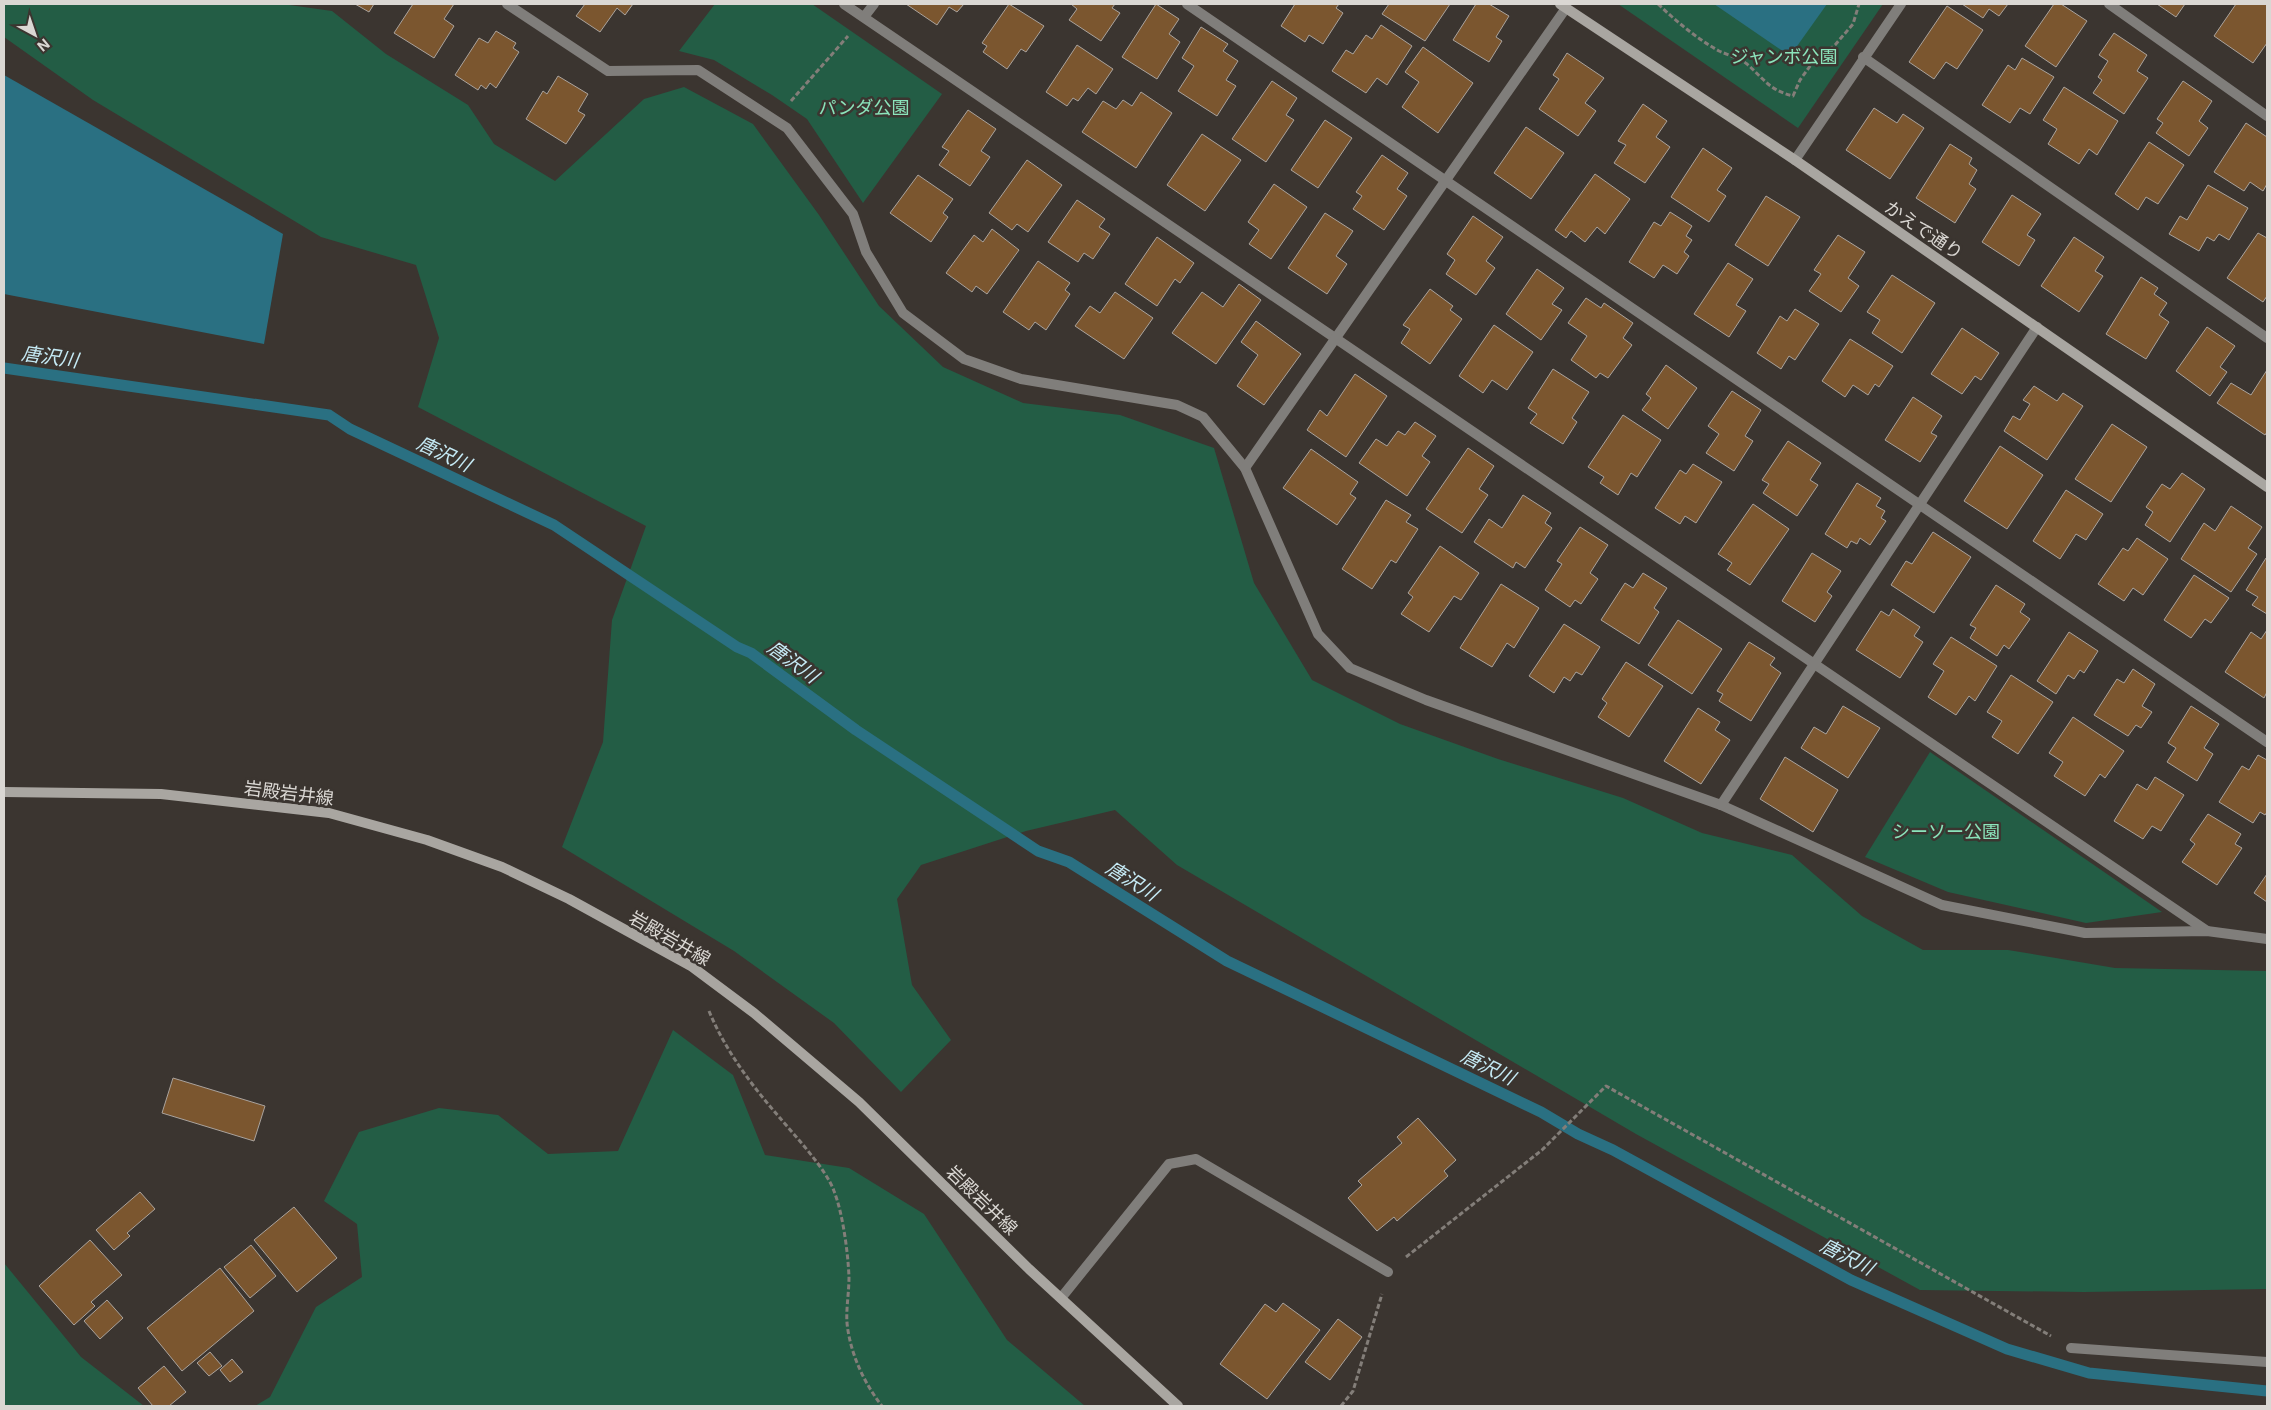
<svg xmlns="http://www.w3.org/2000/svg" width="2271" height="1410" viewBox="0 0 2271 1410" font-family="Inter,'Noto Sans JP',sans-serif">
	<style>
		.green { fill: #235d45 }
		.water { fill: #2a7082 }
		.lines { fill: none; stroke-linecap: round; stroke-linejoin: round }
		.stream { stroke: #2a7082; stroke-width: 11 }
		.building { fill: #7b562f; stroke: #aaa39d }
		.path { stroke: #837e79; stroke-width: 3; stroke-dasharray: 5 2.5; stroke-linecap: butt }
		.street { stroke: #807e7b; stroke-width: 10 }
		.secondary { stroke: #a9a6a1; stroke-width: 10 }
		.labels { text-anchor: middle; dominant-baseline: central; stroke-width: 5; stroke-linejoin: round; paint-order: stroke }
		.park-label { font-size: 18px; fill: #8be4bb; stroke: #3b3530 }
		.street-label { font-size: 18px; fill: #dad7d3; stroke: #3b3530 }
		.water-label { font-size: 19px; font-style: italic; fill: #c6ebf6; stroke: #3b3530 }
	</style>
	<rect width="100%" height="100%" fill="#3b3530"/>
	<g class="green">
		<path d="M4 4H282L332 11 386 54 468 105 494 144 555 181 644 99 684 87 753 124 819 215 879 306 943 367 1023 403 1120 415 1214 448 1254 583 1312 680 1400 724 1498 759 1623 798 1702 833 1792 855 1862 916 1923 950H2008L2115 968 2267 971V1289L2084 1292 1920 1290 1636 1134 1177 865 1115 810 1026 831 921 865 897 899 912 985 951 1040 901 1092 834 1023 734 951 562 847 603 742 612 620 646 526 418 407 439 338 416 265 321 237 93 100 4 37Z"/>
		<path d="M715 4H812L942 94 863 203 807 119 772 95 714 60 679 51Z"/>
		<path d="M1618 4H1883L1798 128Z"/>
		<path d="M1930 752 2162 912 2086 923 1948 892 1865 857Z"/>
		<path d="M673 1030 733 1075 765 1155 849 1168 924 1214 1007 1340 1085 1406H255L270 1397 316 1307 362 1277 357 1224 324 1201 359 1132 439 1108 498 1115 548 1154 618 1151Z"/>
		<path d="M4 1263 81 1357 144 1406H4Z"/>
	</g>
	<g class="water">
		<path d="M1714 4H1827L1790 56Z"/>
		<path d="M4 75 283 234 264 344 4 294Z"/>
	</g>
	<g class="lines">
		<path class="stream" d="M4 368 329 415 350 429 554 525 737 647 751 653 856 730 1038 851 1069 862 1227 961 1541 1112 1578 1134 1613 1150 1851 1280 2007 1349 2089 1373 2267 1391"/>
	</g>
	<g class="building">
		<path d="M355 4H374L369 12Z"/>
		<path d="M413 4H454L444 19 454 26 434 58 394 33Z"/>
		<path d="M585 4H633L625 15 617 8 600 32 576 16Z"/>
		<path d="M906 4H964L957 12 949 7 937 25Z"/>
		<path d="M1009 4 1044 26 1026 52 1021 49 1007 69 983 52 987 46 982 43Z"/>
		<path d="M1071 4H1115L1112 8 1120 13 1101 41 1069 20 1077 9Z"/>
		<path d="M1156 4 1179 19 1169 34 1180 42 1157 79 1122 57Z"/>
		<path d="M1295 4H1339L1336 8 1343 13 1323 44 1309 35 1305 42 1281 26Z"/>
		<path d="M1389 4H1450L1425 41 1382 14Z"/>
		<path d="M1476 4H1489L1509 16 1496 37 1502 41 1489 62 1453 40Z"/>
		<path d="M1962 4H2008L1999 16 1989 9 1983 18Z"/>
		<path d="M2054 4H2061L2087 21 2056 67 2025 46Z"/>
		<path d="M2157 4H2185L2176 17Z"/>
		<path d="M2236 4H2267V43L2253 63 2214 36Z"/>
		<path d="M1947 6 1983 30 1957 69 1946 62 1934 79 1909 62Z"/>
		<path d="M1381 25 1412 46 1387 85 1377 78 1366 93 1332 71 1346 50 1353 54 1366 35 1372 39Z"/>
		<path d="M1201 27 1228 44 1223 51 1238 61 1226 80 1236 86 1217 116 1178 91 1194 66 1182 58Z"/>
		<path d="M496 31 516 43 513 48 519 52 496 88 490 83 486 89 481 85 478 90 455 75 479 38 488 43Z"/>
		<path d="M2114 33 2147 55 2137 71 2148 78 2124 114 2093 93 2102 80 2098 77 2108 61 2099 55Z"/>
		<path d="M1077 45 1113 69 1096 94 1088 88 1078 101 1073 98 1067 106 1046 92Z"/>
		<path d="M1423 47 1473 83 1438 133 1402 107 1419 82 1405 72Z"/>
		<path d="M1567 53 1604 78 1585 103 1596 111 1578 136 1539 109 1559 79 1553 75Z"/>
		<path d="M2022 58 2054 77 2030 114 2020 108 2010 123 1982 105 2008 65 2015 70Z"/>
		<path d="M558 76 588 94 578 111 585 115 566 144 526 119 543 91 547 94Z"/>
		<path d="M1272 81 1297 98 1286 115 1294 120 1266 162 1232 139Z"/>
		<path d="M2183 81 2212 101 2199 121 2208 128 2189 156 2156 133 2163 123 2157 119Z"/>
		<path d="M2064 87 2118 121 2097 155 2089 149 2079 164 2048 144 2057 129 2043 120Z"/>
		<path d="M1141 92 1172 113 1136 168 1082 132 1103 101 1116 109 1123 100 1132 106Z"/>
		<path d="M1643 104 1667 121 1656 137 1670 147 1645 183 1614 163 1626 145 1618 141Z"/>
		<path d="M1874 108 1897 123 1903 114 1924 128 1890 179 1846 150Z"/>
		<path d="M968 110 996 129 981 151 990 157 970 186 939 165 949 151 942 147Z"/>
		<path d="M1325 120 1352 138 1318 188 1291 170Z"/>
		<path d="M2246 123 2267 137V184L2263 191 2250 182 2244 191 2214 172Z"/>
		<path d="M1526 127 1564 153 1531 199 1494 173Z"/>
		<path d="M1202 134 1241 160 1205 211 1167 185Z"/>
		<path d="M2149 142 2184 165 2158 204 2146 197 2138 210 2115 194Z"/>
		<path d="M1950 144 1972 158 1969 164 1977 170 1969 184 1976 189 1955 223 1916 198Z"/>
		<path d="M1703 148 1732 168 1717 190 1726 196 1709 222 1671 197Z"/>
		<path d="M1382 155 1408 173 1397 189 1407 196 1384 230 1353 209 1362 196 1356 192Z"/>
		<path d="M1027 160 1062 185 1028 232 1017 224 1012 230 989 213Z"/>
		<path d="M1595 174 1630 199 1605 234 1597 227 1585 242 1571 231 1566 238 1555 230Z"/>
		<path d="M918 175 953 199 943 213 948 217 931 242 890 213Z"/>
		<path d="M1274 184 1307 207 1271 259 1249 244 1259 230 1248 222Z"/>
		<path d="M2208 185 2248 208 2229 240 2219 234 2214 241 2207 237 2199 251 2169 234 2180 216 2187 220Z"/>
		<path d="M2012 195 2041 214 2027 235 2035 240 2019 266 1982 242Z"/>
		<path d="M1766 196 1800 217 1768 266 1735 245Z"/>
		<path d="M1077 200 1105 219 1099 227 1110 234 1093 259 1084 253 1078 262 1048 242Z"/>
		<path d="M1670 212 1692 226 1686 236 1692 240 1684 252 1689 256 1677 274 1663 265 1654 278 1629 262 1654 222 1661 226Z"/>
		<path d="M1325 213 1353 231 1336 256 1347 264 1327 294 1288 268Z"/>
		<path d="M1473 216 1503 237 1486 261 1495 268 1476 295 1446 274 1455 260 1447 254Z"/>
		<path d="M992 229 1019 250 987 294 976 286 972 292 946 273 974 235 983 242Z"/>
		<path d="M2258 233 2267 238V296L2263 302 2227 278Z"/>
		<path d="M1838 235 1865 252 1848 278 1859 286 1841 312 1809 291 1821 274 1814 270Z"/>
		<path d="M1157 237 1194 263 1180 283 1175 279 1157 306 1125 284Z"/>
		<path d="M2074 237 2104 257 2095 271 2103 276 2079 312 2041 286Z"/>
		<path d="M1038 261 1070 283 1065 290 1070 294 1046 330 1035 322 1029 330 1003 312Z"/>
		<path d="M1728 263 1753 279 1736 305 1746 311 1729 337 1694 314Z"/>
		<path d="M1537 269 1564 288 1552 304 1562 310 1541 340 1506 314Z"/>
		<path d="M1892 275 1935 303 1902 353 1872 333 1880 320 1867 312Z"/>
		<path d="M2141 277 2158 288 2154 294 2167 303 2159 315 2169 322 2146 359 2106 334Z"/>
		<path d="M1239 284 1261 300 1216 364 1172 333 1202 292 1223 307Z"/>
		<path d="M1430 289 1453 306 1450 310 1462 319 1430 364 1401 343 1410 329 1403 325Z"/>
		<path d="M1115 292 1153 318 1124 359 1075 326 1090 306 1100 313Z"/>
		<path d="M1586 298 1601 308 1604 303 1633 323 1623 338 1632 345 1608 378 1600 373 1596 378 1571 360 1587 336 1568 323Z"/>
		<path d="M1795 309 1819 324 1795 360 1789 356 1781 369 1757 353 1780 316 1787 321Z"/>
		<path d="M1256 321 1301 354 1264 405 1237 386 1258 355 1241 342Z"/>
		<path d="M1494 325 1533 352 1507 390 1492 380 1483 393 1459 376Z"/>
		<path d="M2207 327 2235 346 2220 367 2227 372 2210 396 2176 371Z"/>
		<path d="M1962 328 1999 353 1981 380 1975 376 1962 394 1931 374Z"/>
		<path d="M1850 339 1893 366 1879 387 1875 384 1868 395 1853 385 1845 397 1822 381Z"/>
		<path d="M1666 365 1697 388 1668 429 1642 410 1651 398 1646 394Z"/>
		<path d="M1553 369 1589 392 1572 418 1577 422 1563 444 1530 423 1537 414 1528 408Z"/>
		<path d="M2267 370V432L2265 435 2217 403 2231 383 2251 395Z"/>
		<path d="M1355 374 1387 396 1346 457 1307 430 1320 410 1327 416Z"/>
		<path d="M2034 386 2057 401 2063 393 2083 406 2047 460 2004 431 2013 416 2020 420 2030 404 2023 400Z"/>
		<path d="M1732 391 1761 410 1745 436 1753 441 1734 471 1706 453 1719 434 1708 426Z"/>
		<path d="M1913 397 1942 416 1931 433 1937 436 1920 462 1885 440Z"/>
		<path d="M1623 415 1661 440 1637 477 1631 473 1618 495 1600 483 1604 477 1588 467Z"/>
		<path d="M1415 422 1436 436 1422 456 1430 462 1407 496 1359 463 1376 439 1387 446 1398 431 1405 435Z"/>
		<path d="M2112 424 2147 447 2111 502 2075 479Z"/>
		<path d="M1788 441 1821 463 1810 480 1818 485 1797 516 1763 493 1769 484 1762 480Z"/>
		<path d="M2000 446 2043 475 2007 529 1964 501Z"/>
		<path d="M1468 448 1494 466 1479 489 1488 495 1462 533 1426 509Z"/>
		<path d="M1311 449 1358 482 1350 494 1356 498 1337 525 1283 488Z"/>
		<path d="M1693 464 1722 482 1696 523 1685 516 1680 524 1655 508 1680 470 1686 474Z"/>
		<path d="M2182 473 2205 489 2170 542 2145 525 2153 512 2146 507 2162 484 2170 489Z"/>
		<path d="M1857 483 1881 498 1876 506 1885 511 1881 518 1886 521 1870 545 1860 538 1857 544 1851 541 1847 548 1825 534Z"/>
		<path d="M2066 490 2103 514 2086 540 2076 534 2060 559 2033 541Z"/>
		<path d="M1523 495 1551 513 1545 523 1552 528 1525 568 1516 562 1513 568 1474 542 1489 519 1502 528Z"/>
		<path d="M1386 500 1411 515 1406 522 1418 529 1396 563 1391 560 1372 589 1342 569Z"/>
		<path d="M1753 504 1789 529 1750 585 1727 570 1732 563 1718 554Z"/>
		<path d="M2231 506 2262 527 2248 548 2257 554 2231 592 2181 559 2204 523 2215 531Z"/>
		<path d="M1580 527 1608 545 1590 573 1598 579 1581 604 1575 600 1570 607 1545 590 1562 564 1557 561Z"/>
		<path d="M1933 532 1971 557 1934 613 1891 585 1906 561 1912 564Z"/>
		<path d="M2137 538 2168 559 2143 595 2133 588 2124 601 2098 584 2123 548 2128 551Z"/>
		<path d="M1440 546 1479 573 1461 600 1454 596 1429 632 1401 614 1413 597 1408 593Z"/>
		<path d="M1812 553 1841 571 1827 592 1832 596 1815 622 1782 601Z"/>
		<path d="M2266 558 2267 559V614L2252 605 2258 597 2246 590Z"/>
		<path d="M1643 573 1667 588 1654 608 1659 612 1639 644 1601 620 1625 583 1633 588Z"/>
		<path d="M2194 575 2229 598 2211 623 2205 619 2191 638 2164 620Z"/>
		<path d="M1501 584 1539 608 1514 648 1507 643 1492 667 1460 648Z"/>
		<path d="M1996 585 2025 604 2020 612 2030 619 2009 649 2004 645 1997 656 1970 638 1976 628 1970 625Z"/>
		<path d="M1893 609 1920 627 1914 636 1923 642 1900 678 1856 650 1881 611 1889 616Z"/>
		<path d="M1678 620 1722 649 1692 694 1648 665Z"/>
		<path d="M1564 624 1600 647 1582 675 1576 672 1570 681 1564 677 1554 693 1529 676Z"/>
		<path d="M2267 630V692L2264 698 2225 672 2251 632 2261 639Z"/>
		<path d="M2069 632 2098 651 2084 673 2080 670 2074 679 2068 675 2056 694 2037 681Z"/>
		<path d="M1951 637 1997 666 1975 701 1969 696 1956 715 1928 697 1944 671 1933 664Z"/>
		<path d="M1749 642 1775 658 1770 665 1781 673 1751 721 1719 701 1723 694 1717 691Z"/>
		<path d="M1626 662 1663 686 1629 737 1598 717 1607 703 1602 699Z"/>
		<path d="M2133 669 2155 684 2142 706 2152 712 2141 728 2136 725 2128 736 2094 715 2117 679 2124 683Z"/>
		<path d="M2011 675 2053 702 2018 754 1992 737 2002 721 1987 712Z"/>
		<path d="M1843 706 1880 728 1848 778 1801 748 1814 727 1826 734Z"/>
		<path d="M2191 706 2219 724 2204 748 2213 754 2197 781 2167 762 2176 748 2168 743Z"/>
		<path d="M1698 708 1720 722 1715 730 1730 740 1701 784 1664 761Z"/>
		<path d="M2073 717 2124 751 2105 778 2100 774 2085 796 2054 776 2063 762 2049 753Z"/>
		<path d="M2258 755 2267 760V812L2265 815 2260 812 2253 823 2219 802 2242 766 2249 770Z"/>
		<path d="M1785 757 1838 790 1813 832 1760 799Z"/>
		<path d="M2155 777 2184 795 2161 831 2152 826 2143 839 2114 821 2137 784 2147 790Z"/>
		<path d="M2208 814 2241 834 2235 844 2242 848 2217 885 2182 862 2195 844 2190 840Z"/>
		<path d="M2267 874V902L2254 893Z"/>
		<path d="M173 1078 265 1106 254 1141 162 1113Z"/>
		<path d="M1418 1118 1456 1160 1444 1171 1448 1176 1397 1221 1394 1217 1377 1231 1348 1198 1362 1185 1358 1181 1402 1143 1397 1137Z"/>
		<path d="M140 1192 155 1209 127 1233 130 1236 114 1250 96 1230Z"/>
		<path d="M294 1207 337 1258 297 1292 254 1240Z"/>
		<path d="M90 1240 122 1275 91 1302 95 1306 74 1325 39 1286Z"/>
		<path d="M251 1245 276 1276 250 1298 224 1267Z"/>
		<path d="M220 1268 254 1311 182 1371 147 1328Z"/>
		<path d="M107 1300 123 1318 100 1339 84 1321Z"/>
		<path d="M1283 1303 1320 1330 1267 1399 1220 1364 1265 1304 1276 1312Z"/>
		<path d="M1338 1319 1362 1337 1330 1380 1305 1362Z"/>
		<path d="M210 1352 222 1366 209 1376 197 1363Z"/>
		<path d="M232 1359 243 1372 230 1382 220 1370Z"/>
		<path d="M164 1366 186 1392 169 1406H153L138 1388Z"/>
	</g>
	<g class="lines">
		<g class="path">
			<path d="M1658 4C1677 22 1696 38 1719 51 1728 55 1739 58 1747 64 1764 79 1769 90 1793 96L1800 80 1813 62 1835 45 1853 24 1859 4"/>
			<path d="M791 101 848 36"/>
			<path d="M709 1011C725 1050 752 1086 780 1118 796 1137 826 1169 834 1191 843 1214 848 1253 849 1277 849 1293 846 1308 847 1323 850 1353 864 1383 882 1406"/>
			<path d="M1406 1257 1542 1150 1606 1086 2051 1336"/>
			<path d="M1341 1406 1353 1391 1382 1294"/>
		</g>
		<g class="street">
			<path d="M507 4 608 71 698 70 787 128 853 214 866 252 903 313 964 359 1021 379 1177 405 1203 417 1245 468 1318 634 1350 668 1426 700 1721 805 1942 905 2085 933 2207 931 2267 939"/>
			<path d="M844 4 2207 931"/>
			<path d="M1187 4 2267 742"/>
			<path d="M2109 4 2267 116"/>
			<path d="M864 17 874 4"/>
			<path d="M1863 57 2267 338"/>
			<path d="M1795 160 1901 4"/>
			<path d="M1245 468 1566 8"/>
			<path d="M1721 805 2037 327"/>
			<path d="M1061 1298 1169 1164 1196 1159 1388 1272"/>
			<path d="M2071 1348 2267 1362"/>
		</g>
		<g class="secondary">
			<path d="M1560 4 1795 160 2267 487"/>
			<path d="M4 792 161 794 329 813 427 840 502 867 569 899 691 966 754 1013 859 1102 1029 1269 1178 1406"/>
		</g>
	</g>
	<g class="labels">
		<g class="park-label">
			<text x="1784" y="56">ジャンボ公園</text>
			<text x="864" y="107">パンダ公園</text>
			<text x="1946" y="831">シーソー公園</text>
		</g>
		<g class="street-label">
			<text transform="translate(1924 230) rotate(34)">かえで通り</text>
			<text transform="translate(289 793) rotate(7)">岩殿岩井線</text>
			<text transform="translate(670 938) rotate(30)">岩殿岩井線</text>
			<text transform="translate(982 1200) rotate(44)">岩殿岩井線</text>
		</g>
		<g class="water-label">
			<text transform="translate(50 357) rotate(8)">唐沢川</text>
			<text transform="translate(444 454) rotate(25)">唐沢川</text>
			<text transform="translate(793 662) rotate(36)">唐沢川</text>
			<text transform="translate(1132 881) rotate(32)">唐沢川</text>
			<text transform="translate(1488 1067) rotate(26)">唐沢川</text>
			<text transform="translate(1847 1257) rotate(27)">唐沢川</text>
		</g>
	</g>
	<rect width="2271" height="1410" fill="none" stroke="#dad7d3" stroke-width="10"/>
	<g transform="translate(35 35) rotate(140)" stroke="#3b3530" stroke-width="4" paint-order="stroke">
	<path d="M0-4L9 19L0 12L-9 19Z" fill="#dad7d3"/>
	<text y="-8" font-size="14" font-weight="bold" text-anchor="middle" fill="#dad7d3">N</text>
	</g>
</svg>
